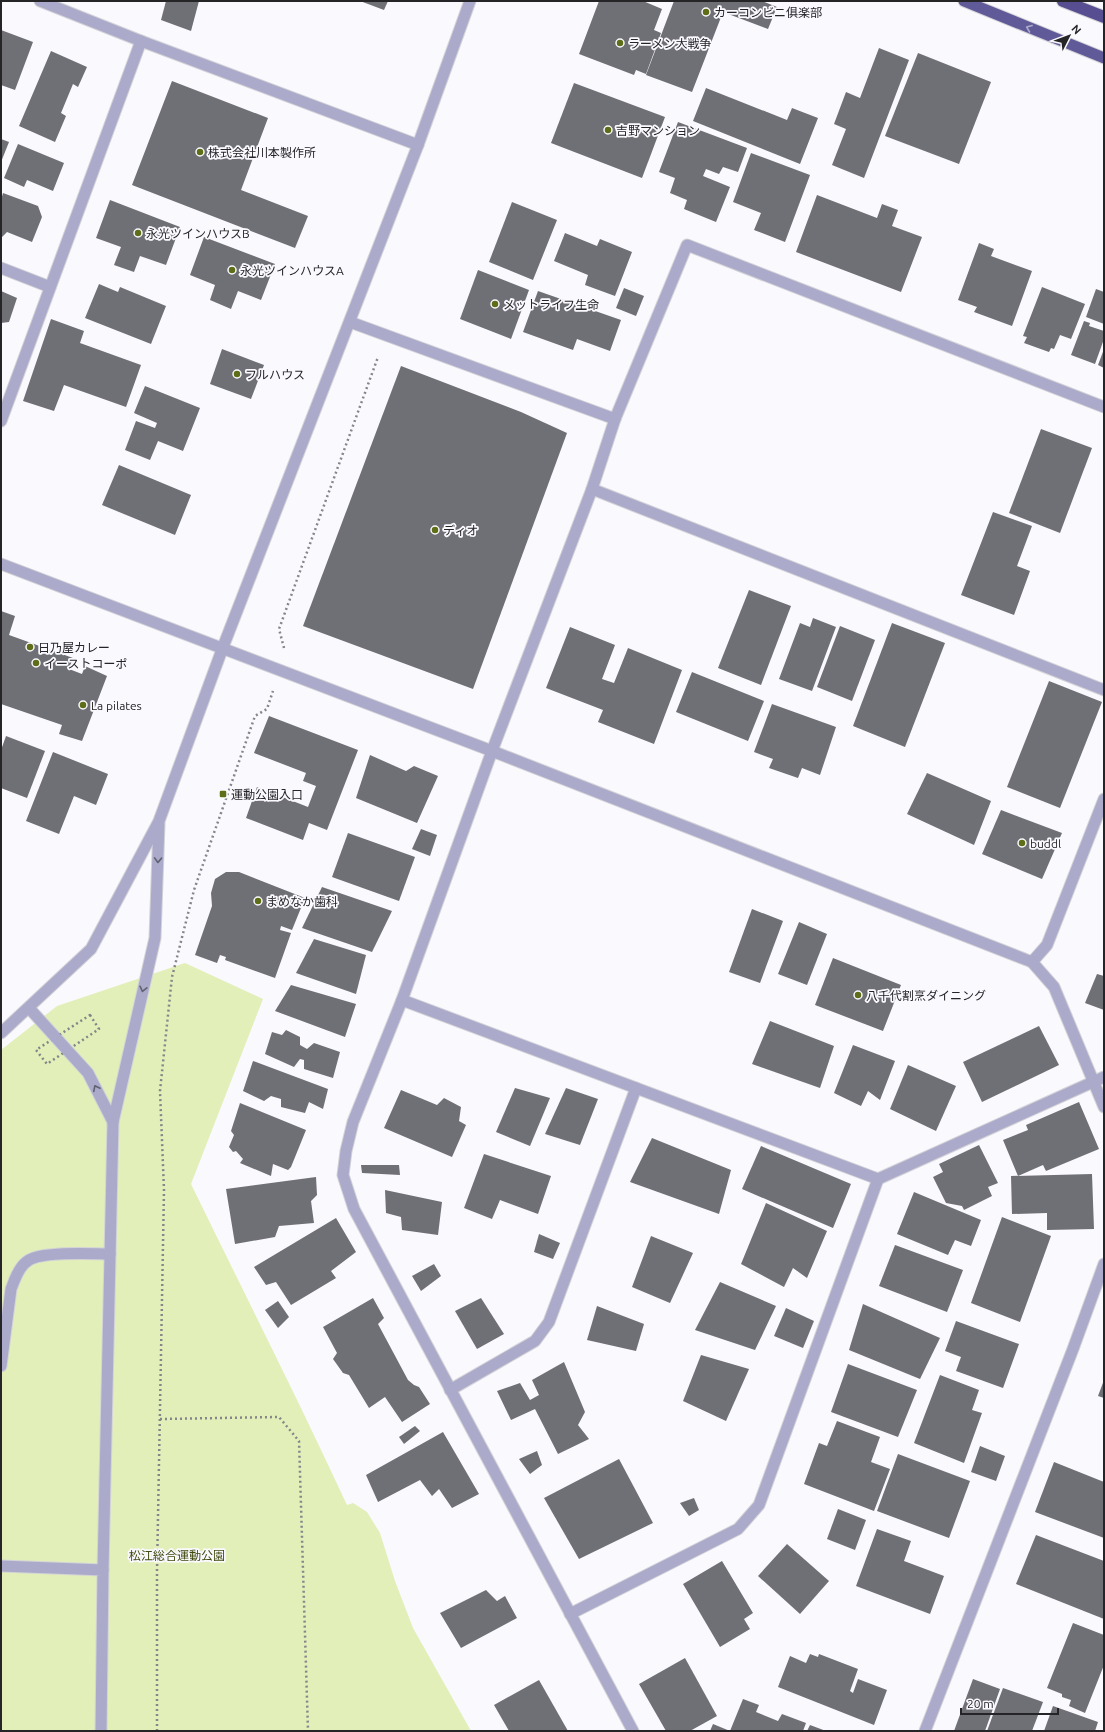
<svg xmlns="http://www.w3.org/2000/svg" width="1105" height="1732" viewBox="0 0 1105 1732" font-family="Ubuntu,'Noto Sans JP',sans-serif">
	<style>
		.green { fill: #e2efb9 }
		.building { fill: #6f6f76 }
		.lines { fill: none; stroke-linecap: round; stroke-linejoin: round }
		.service-casing { stroke: #d3d3d7; stroke-width: 13 }
		.minor-casing { stroke: #d3d3d7; stroke-width: 13 }
		.tertiary-casing { stroke: #d3d3d7; stroke-width: 13 }
		.trunk-casing { stroke: #d3d3d7; stroke-width: 13 }
		.motorway-casing { stroke: #d3d3d7; stroke-width: 14 }
		.path { stroke: #86868a; stroke-width: 2.5; stroke-dasharray: 2 3; stroke-linecap: butt }
		.service { stroke: #abaacb; stroke-width: 11 }
		.minor { stroke: #abaacb; stroke-width: 11 }
		.tertiary { stroke: #abaacb; stroke-width: 11 }
		.trunk { stroke: #615a99; stroke-width: 11 }
		.motorway { stroke: #564e91; stroke-width: 12 }
		.oneway { stroke: #adaacc }
		.oneway2 { stroke: #616171 }
		.poi-dot { fill: #5e6d17; stroke: #f9f9fe; stroke-width: 1.5 }
		.labels { text-anchor: middle; dominant-baseline: central; stroke-width: 3.5; stroke-linejoin: round; paint-order: stroke }
		.poi-label { font-size: 12px; fill: #252528; stroke: #f9f9fe; text-anchor: start }
		.park-label { font-size: 12px; fill: #3f4a0e; stroke: #f9f9fe }
	</style>
	<rect width="100%" height="100%" fill="#f9f9fe"/>
	<path class="green" d="M185 963 263 999 191 1184C243 1291 297 1397 347 1505L353 1503 367 1512 380 1533 395 1581 413 1628 471 1731H1V1050L57 1006Z"/>
	<g class="building">
		<path d="M166 1H199L191 31 161 20Z"/>
		<path d="M360 1H388L384 10Z"/>
		<path d="M599 1H643L662 9 654 30 661 33 646 74 636 70 634 75 579 54Z"/>
		<path d="M674 1H762L777 7 768 29 723 12 692 92 646 75Z"/>
		<path d="M1 30 33 42 15 90 1 85Z"/>
		<path d="M879 48 909 60 864 178 832 165 846 129 834 124 846 92 860 98Z"/>
		<path d="M51 51 87 67 78 87 73 84 61 113 66 116 55 142 19 126Z"/>
		<path d="M918 53 991 82 959 164 885 136Z"/>
		<path d="M172 81 268 118 241 190 308 216 295 248 132 185Z"/>
		<path d="M574 83 665 117 642 178 551 143Z"/>
		<path d="M706 88 787 120 792 108 818 118 800 164 693 121Z"/>
		<path d="M678 122 747 148 738 172 723 167 719 174 706 169 703 176 730 187 716 222 684 209 687 200 670 193 675 178 659 172Z"/>
		<path d="M1 139 9 142 1 162Z"/>
		<path d="M18 144 64 163 53 191 27 180 24 187 4 178Z"/>
		<path d="M751 153 810 175 785 242 754 230 761 213 733 202Z"/>
		<path d="M3 193 38 206 42 217 32 242 7 232 1 238V200Z"/>
		<path d="M817 195 877 218 882 204 898 210 892 226 922 237 901 292 796 252Z"/>
		<path d="M110 200 180 227 166 265 140 256 134 272 114 265 121 247 96 238Z"/>
		<path d="M512 202 557 220 533 280 489 262Z"/>
		<path d="M565 233 597 246 600 239 632 252 615 296 585 285 588 275 554 261Z"/>
		<path d="M204 237 275 264 261 300 238 291 231 309 210 300 215 285 190 275Z"/>
		<path d="M979 243 994 249 991 256 1032 271 1012 326 974 312 977 307 958 300Z"/>
		<path d="M478 270 529 290 511 339 460 319Z"/>
		<path d="M99 284 118 292 120 287 166 306 151 344 85 318Z"/>
		<path d="M1042 287 1085 304 1071 339 1060 335 1054 349 1051 348 1049 352 1024 343 1027 337 1023 336Z"/>
		<path d="M624 288 644 296 636 316 616 308Z"/>
		<path d="M1096 289 1104 292V324L1086 317Z"/>
		<path d="M1 291 17 298 9 322 1 323Z"/>
		<path d="M538 291 621 320 610 351 577 339 573 350 523 332Z"/>
		<path d="M51 319 84 331 80 343 141 365 126 407 64 385 54 411 23 401Z"/>
		<path d="M1084 321 1090 323 1089 326 1104 331V339L1095 364 1071 355Z"/>
		<path d="M222 349 264 365 251 399 210 384Z"/>
		<path d="M1104 349V368L1098 365Z"/>
		<path d="M401 366 521 412 567 433 473 689 303 626Z"/>
		<path d="M145 386 200 408 183 451 158 441 150 460 125 450 136 421 155 428 157 423 134 413Z"/>
		<path d="M1041 429 1092 448 1060 533 1009 513Z"/>
		<path d="M119 465 191 495 175 535 102 505Z"/>
		<path d="M993 512 1032 526 1017 566 1030 571 1014 615 961 595Z"/>
		<path d="M749 590 791 606 761 685 718 668Z"/>
		<path d="M1 611 15 616 9 635 73 658 69 669 82 674 85 666 107 676 82 741 59 734 62 725 1 704Z"/>
		<path d="M813 618 836 627 812 691 779 679 800 623 810 627Z"/>
		<path d="M892 623 945 643 905 747 853 726Z"/>
		<path d="M840 626 875 640 852 701 817 687Z"/>
		<path d="M570 627 615 645 602 679 614 683 628 648 682 670 654 744 598 722 603 710 546 688Z"/>
		<path d="M692 672 764 701 748 741 676 712Z"/>
		<path d="M1049 681 1102 702 1060 808 1007 787Z"/>
		<path d="M772 704 836 727 820 775 802 768 798 778 769 768 773 759 754 752Z"/>
		<path d="M269 716 358 750 327 830 309 823 303 840 246 818 257 787 308 807 316 786 303 781 306 773 254 753Z"/>
		<path d="M6 736 45 751 27 798 1 788V750Z"/>
		<path d="M53 752 108 774 96 805 74 796 59 834 26 821Z"/>
		<path d="M370 755 406 771 414 766 438 776 417 823 356 798Z"/>
		<path d="M927 773 991 801 974 845 907 814Z"/>
		<path d="M1001 810 1062 833 1042 879 982 854Z"/>
		<path d="M421 829 437 835 430 856 412 849Z"/>
		<path d="M348 833 415 857 399 901 332 877Z"/>
		<path d="M226 872H239L305 898 292 930 281 926 280 930 291 933 275 978 225 960 226 957 220 955 217 963 195 955 212 906 211 893 215 879Z"/>
		<path d="M322 887 392 911 372 952 302 928Z"/>
		<path d="M752 909 783 921 760 983 729 972Z"/>
		<path d="M799 922 827 934 807 985 778 974Z"/>
		<path d="M314 939 366 955 356 994 296 973Z"/>
		<path d="M833 958 901 985 883 1031 815 1005Z"/>
		<path d="M1097 974 1104 976V1010L1085 1003Z"/>
		<path d="M291 985 356 1004 345 1037 275 1011Z"/>
		<path d="M770 1021 834 1046 820 1088 752 1064Z"/>
		<path d="M1039 1026 1059 1065 982 1102 963 1062Z"/>
		<path d="M286 1030 300 1037V1045L307 1049 314 1043 340 1052 333 1078 304 1069V1060L300 1059 294 1067 265 1054 272 1032 282 1035Z"/>
		<path d="M853 1045 895 1061 880 1100 868 1091 861 1106 834 1093Z"/>
		<path d="M253 1061 328 1089 323 1109 309 1102 305 1113 281 1107V1099L271 1096 264 1101 243 1091Z"/>
		<path d="M908 1065 956 1086 936 1131 890 1109Z"/>
		<path d="M515 1088 550 1098 530 1146 496 1132Z"/>
		<path d="M566 1088 598 1099 580 1145 545 1134Z"/>
		<path d="M401 1090 437 1105 444 1098 461 1107 459 1121 466 1125 452 1157 384 1128Z"/>
		<path d="M1079 1102 1099 1149 1046 1171 1043 1165 1018 1176 1003 1140 1028 1130 1026 1125Z"/>
		<path d="M240 1103 306 1130 291 1167 288 1170 273 1164 271 1176 240 1163 243 1159 236 1151 233 1152 229 1147 234 1135 231 1131Z"/>
		<path d="M652 1138 731 1170 719 1214 630 1182Z"/>
		<path d="M979 1145 998 1183 988 1187 992 1196 964 1210 962 1206 946 1203 933 1177 943 1172 939 1164Z"/>
		<path d="M761 1146 851 1184 833 1228 742 1189Z"/>
		<path d="M484 1154 551 1176 538 1214 500 1200 492 1219 464 1208Z"/>
		<path d="M361 1165H399L400 1175 362 1173Z"/>
		<path d="M1092 1174 1094 1229 1047 1230V1213L1012 1214 1011 1176Z"/>
		<path d="M316 1177 317 1195 311 1201 314 1223 279 1226 275 1237 235 1244 226 1189Z"/>
		<path d="M385 1190 442 1202 438 1235 402 1230 401 1217 386 1213Z"/>
		<path d="M914 1192 981 1220 971 1246 955 1240 948 1255 897 1234Z"/>
		<path d="M766 1203 827 1231 807 1278 793 1268 784 1287 741 1264Z"/>
		<path d="M1002 1217 1051 1236 1020 1322 971 1303Z"/>
		<path d="M336 1218 356 1252 331 1271 336 1278 291 1305 276 1282 266 1285 254 1267Z"/>
		<path d="M539 1234 560 1243 553 1259 534 1252Z"/>
		<path d="M651 1236 693 1253 670 1303 632 1287Z"/>
		<path d="M895 1245 963 1270 947 1312 879 1286Z"/>
		<path d="M434 1264 441 1276 421 1291 412 1276Z"/>
		<path d="M720 1282 776 1306 755 1350 695 1330Z"/>
		<path d="M373 1298 384 1318 378 1324 408 1380 414 1385 419 1387 430 1404 402 1422 385 1397 369 1408 349 1375 343 1373 333 1359 337 1353 323 1327Z"/>
		<path d="M481 1298 504 1334 477 1349 455 1311Z"/>
		<path d="M278 1301 289 1317 278 1328 265 1310Z"/>
		<path d="M863 1304 940 1338 920 1379 849 1350Z"/>
		<path d="M597 1306 644 1324 636 1351 587 1340Z"/>
		<path d="M786 1308 814 1321 803 1348 774 1336Z"/>
		<path d="M956 1321 1019 1344 1003 1388 956 1371 961 1357 945 1351Z"/>
		<path d="M701 1355 749 1369 726 1421 683 1401Z"/>
		<path d="M564 1362 585 1412 578 1425 589 1439 558 1454 535 1409 511 1420 497 1391 520 1383 530 1400 539 1395 532 1380Z"/>
		<path d="M848 1364 917 1390 898 1437 831 1412Z"/>
		<path d="M940 1375 979 1390 972 1410 982 1413 964 1463 914 1443Z"/>
		<path d="M1104 1380V1398L1098 1396Z"/>
		<path d="M837 1421 880 1437 871 1462 890 1469 874 1511 804 1484 819 1443 827 1446Z"/>
		<path d="M415 1426 420 1431 404 1444 399 1437Z"/>
		<path d="M443 1432 479 1494 452 1508 439 1489 432 1496 420 1480 378 1502 366 1475Z"/>
		<path d="M980 1446 1005 1456 996 1481 971 1472Z"/>
		<path d="M537 1451 542 1465 530 1474 519 1459Z"/>
		<path d="M898 1454 970 1481 949 1538 877 1511Z"/>
		<path d="M619 1459 653 1523 579 1559 544 1498Z"/>
		<path d="M1054 1462 1104 1482V1538L1035 1512Z"/>
		<path d="M694 1498 699 1510 689 1516 680 1503Z"/>
		<path d="M838 1509 866 1520 855 1550 827 1539Z"/>
		<path d="M877 1529 911 1541 904 1561 944 1576 930 1614 856 1586Z"/>
		<path d="M1036 1535 1104 1561V1619L1016 1584Z"/>
		<path d="M787 1544 829 1581 800 1614 758 1576Z"/>
		<path d="M722 1561 753 1613 744 1619 750 1629 720 1647 683 1584Z"/>
		<path d="M486 1590 497 1601 505 1596 517 1618 461 1648 440 1613Z"/>
		<path d="M1073 1623 1104 1635V1665L1085 1713 1069 1706 1071 1700 1062 1697V1694L1047 1688Z"/>
		<path d="M810 1654 818 1657 819 1654 858 1669 850 1691 853 1693 858 1679 887 1690 874 1725 778 1687 790 1656 806 1663Z"/>
		<path d="M685 1658 717 1716 690 1731H666L639 1684Z"/>
		<path d="M973 1679 1000 1689 985 1731H954Z"/>
		<path d="M539 1680 568 1731H509L494 1705Z"/>
		<path d="M1003 1688 1043 1702 1032 1731H987Z"/>
		<path d="M743 1699 759 1705 756 1712 778 1721 782 1714 806 1723 803 1731H710L713 1724 730 1731Z"/>
		<path d="M1053 1706 1098 1722 1095 1731H1044Z"/>
		<path d="M810 1725 826 1731H807Z"/>
	</g>
	<g class="lines">
		<defs>
			<g id="service">
				<path d="M1 1366 11 1289C15 1279 19 1266 29 1260 44 1251 91 1254 110 1254"/>
				<path d="M1 1566 103 1570 101 1731"/>
			</g>
			<g id="minor">
				<path d="M40 1 141 41 418 145"/>
				<path d="M1 268 50 287"/>
				<path d="M350 322 615 419"/>
				<path d="M1104 407 687 245 615 419 592 489 1104 690"/>
				<path d="M1 421 141 41"/>
				<path d="M592 489 492 751 402 1000 353 1122 346 1151 343 1175 354 1209 633 1731"/>
				<path d="M1 564 492 751 1032 962 1047 945 1104 799"/>
				<path d="M402 1000 878 1179 1104 1077"/>
				<path d="M450 1390 535 1341 549 1322 636 1088"/>
				<path d="M570 1614 738 1529 759 1505 878 1179"/>
			</g>
			<g id="tertiary">
				<path d="M1032 962 1054 987 1104 1107"/>
				<path d="M29 1008 88 1073 113 1122"/>
				<path d="M1 1033 91 949 159 821 223 647 418 145 470 1"/>
				<path d="M103 1570 113 1122 155 938 159 824"/>
				<path d="M925 1731 1073 1349 1104 1264"/>
			</g>
			<path id="trunk" d="M964 1 1104 58"/>
			<path id="motorway" d="M1063 1 1104 17"/>
		</defs>
		<use href="#service" class="service-casing"/>
		<use href="#minor" class="minor-casing"/>
		<use href="#tertiary" class="tertiary-casing"/>
		<use href="#trunk" class="trunk-casing"/>
		<use href="#motorway" class="motorway-casing"/>
		<g class="path">
			<path d="M284 648 279 629 378 357"/>
			<path d="M90 1015 99 1029 47 1064 36 1050Z"/>
			<path d="M160 1419 279 1417 299 1441 308 1731"/>
			<path d="M157 1731V1572L164 1190 160 1091 172 977 194 890 255 716 267 709 273 691"/>
		</g>
		<use href="#service" class="service"/>
		<use href="#minor" class="minor"/>
		<use href="#tertiary" class="tertiary"/>
		<use href="#trunk" class="trunk"/>
		<use href="#motorway" class="motorway"/>
	</g>
	<defs><path id="oneway-chevron" d="M-2-3.5L2.5 0L-2 3.5" fill="none" stroke-width="1.6" stroke-linecap="round" stroke-linejoin="round"/></defs>
	<use class="oneway" href="#oneway-chevron" transform="translate(1029 28) rotate(-158)"/>
	<g class="oneway2">
		<use href="#oneway-chevron" transform="translate(158 860) rotate(92)"/>
		<use href="#oneway-chevron" transform="translate(143 989) rotate(103)"/>
		<use href="#oneway-chevron" transform="translate(96 1088) rotate(-117)"/>
	</g>
	<g class="poi-dot">
		<circle cx="706" cy="12" r="4"/>
		<circle cx="620" cy="43" r="4"/>
		<circle cx="608" cy="130" r="4"/>
		<circle cx="200" cy="152" r="4"/>
		<circle cx="138" cy="233" r="4"/>
		<circle cx="232" cy="270" r="4"/>
		<circle cx="495" cy="304" r="4"/>
		<circle cx="237" cy="374" r="4"/>
		<circle cx="435" cy="530" r="4"/>
		<circle cx="30" cy="647" r="4"/>
		<circle cx="36" cy="663" r="4"/>
		<circle cx="83" cy="705" r="4"/>
		<rect x="219" y="790" width="8" height="8" rx="2"/>
		<circle cx="1022" cy="843" r="4"/>
		<circle cx="258" cy="901" r="4"/>
		<circle cx="858" cy="995" r="4"/>
	</g>
	<g class="labels">
		<g class="poi-label">
			<text x="714" y="12">カーコンビニ俱楽部</text>
			<text x="628" y="43">ラーメン大戦争</text>
			<text x="616" y="130">吉野マンション</text>
			<text x="208" y="152">株式会社川本製作所</text>
			<text x="146" y="233">永光ツインハウスB</text>
			<text x="240" y="270">永光ツインハウスA</text>
			<text x="503" y="304">メットライフ生命</text>
			<text x="245" y="374">フルハウス</text>
			<text x="443" y="530">ディオ</text>
			<text x="38" y="647">日乃屋カレー</text>
			<text x="44" y="663">イーストコーポ</text>
			<text x="91" y="705">La pilates</text>
			<text x="231" y="794">運動公園入口</text>
			<text x="1030" y="843">buddl</text>
			<text x="266" y="901">まめなか歯科</text>
			<text x="866" y="995">八千代割烹ダイニング</text>
		</g>
		<g class="park-label">
			<text x="177" y="1555">松江総合運動公園</text>
		</g>
	</g>
	<rect width="1105" height="1732" fill="none" stroke="#252528" stroke-width="4"/>
	<g transform="translate(1069 36) rotate(48)" stroke="#f9f9fe" stroke-width="3" paint-order="stroke">
	<path d="M0-3L7 15L0 10L-7 15Z" fill="#252528"/>
	<text y="-6" font-size="11" font-weight="bold" text-anchor="middle" fill="#252528">N</text>
	</g>
	<path d="M961 1708v6h97v-6" fill="none" stroke="#252528" stroke-width="2"/>
	<text x="967" y="1708" font-size="12" fill="#252528" stroke="#f9f9fe" stroke-width="3" paint-order="stroke">20 m</text>
</svg>
